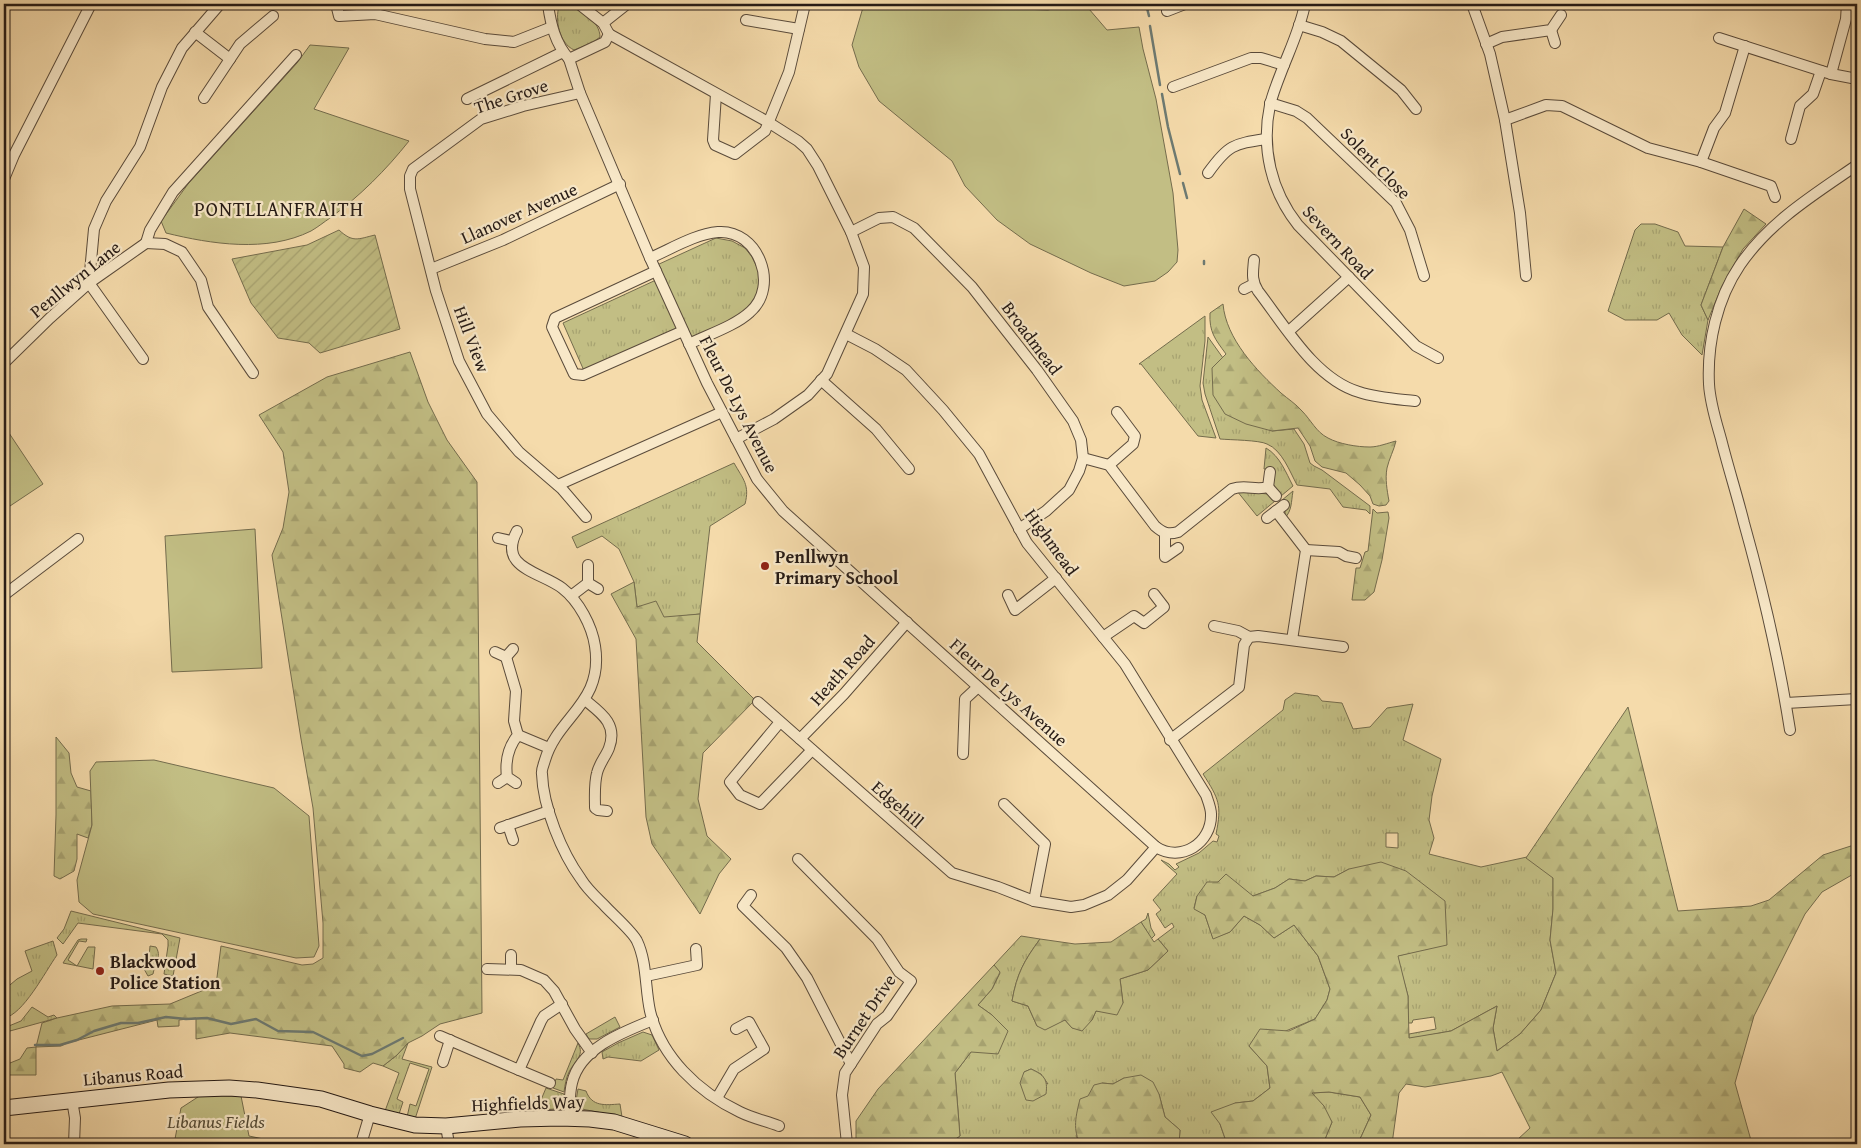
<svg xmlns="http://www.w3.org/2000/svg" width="1861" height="1148" viewBox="0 0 1861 1148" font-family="'Gentium Book Plus',serif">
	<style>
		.grass { fill: url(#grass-tufts); stroke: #746c4d; fill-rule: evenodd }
		.forest { fill: url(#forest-firs); stroke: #746c4d }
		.park { fill: #c2be84; stroke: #746c4d }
		.garden { fill: url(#garden-furrows); stroke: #746c4d }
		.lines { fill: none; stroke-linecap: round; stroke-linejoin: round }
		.stream { stroke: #6d7a72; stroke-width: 2.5 }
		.minor-casing { stroke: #5a4b3b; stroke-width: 12 }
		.secondary-casing { stroke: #261b16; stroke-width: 17 }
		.minor { stroke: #f8e8c8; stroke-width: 10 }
		.secondary { stroke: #f8e8c8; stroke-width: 15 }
		.poi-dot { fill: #8f2418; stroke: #f8e8c8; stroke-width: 2 }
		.labels { text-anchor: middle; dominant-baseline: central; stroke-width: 4.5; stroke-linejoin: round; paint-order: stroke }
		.street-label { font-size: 18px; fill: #261b16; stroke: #f8e8c8 }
		.poi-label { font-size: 18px; font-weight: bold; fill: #261b16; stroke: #f8e8c8; text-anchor: start }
		.park-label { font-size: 18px; font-style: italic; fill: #554c37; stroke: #f8e8c8 }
		.quarter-label { font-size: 20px; letter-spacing: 1px; fill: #261b16; stroke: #f8e8c8 }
	</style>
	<defs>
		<pattern id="grass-tufts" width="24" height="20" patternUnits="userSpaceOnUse" patternTransform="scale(1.25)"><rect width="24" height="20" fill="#c2be84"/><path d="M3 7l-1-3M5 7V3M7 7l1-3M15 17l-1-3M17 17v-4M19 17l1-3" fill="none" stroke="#a7a371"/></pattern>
		<pattern id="forest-firs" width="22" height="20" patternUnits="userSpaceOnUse" patternTransform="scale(1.25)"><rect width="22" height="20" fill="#c2be84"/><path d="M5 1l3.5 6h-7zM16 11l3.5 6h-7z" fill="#a7a371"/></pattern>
		<pattern id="garden-furrows" width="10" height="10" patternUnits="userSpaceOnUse" patternTransform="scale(1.25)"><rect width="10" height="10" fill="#c2be84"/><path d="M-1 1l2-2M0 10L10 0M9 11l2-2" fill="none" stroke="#a7a371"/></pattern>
	</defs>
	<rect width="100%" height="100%" fill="#f5dbab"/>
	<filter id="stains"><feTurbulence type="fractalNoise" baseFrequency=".004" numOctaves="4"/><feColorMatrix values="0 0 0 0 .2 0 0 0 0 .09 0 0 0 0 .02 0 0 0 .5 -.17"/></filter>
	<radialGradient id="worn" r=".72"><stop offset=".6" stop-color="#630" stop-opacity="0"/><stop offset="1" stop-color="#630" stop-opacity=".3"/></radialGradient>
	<g class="grass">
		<path d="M569 4C582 10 600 22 600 37L592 43 574 50C559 43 555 20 559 6Z"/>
		<path d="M1641 224H1655L1678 232 1685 246 1723 247 1701 305 1708 320 1702 355 1682 335 1669 313 1657 320H1625L1608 311 1635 230Z"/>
		<path d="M716 238 732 241 745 248 752 257 762 278 760 291 749 311 690 342 657 265Z"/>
		<path d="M656 280 679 330 585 373 563 323Z"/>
		<path d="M1205 316V341L1200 386 1202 400 1216 438 1198 436 1141 364H1139Z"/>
		<path d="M1208 337 1223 358 1212 368 1272 431 1294 429 1304 444 1310 463 1314 466 1322 470 1370 506V514L1366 510 1343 507 1330 489 1297 485C1290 472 1282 450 1267 444 1259 440 1231 440 1220 439L1205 394 1203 383Z"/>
		<path d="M1266 448C1280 456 1286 473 1293 486L1257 516 1237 491 1268 494 1276 490 1273 484 1275 471 1264 469Z"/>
		<path d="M734 463C743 479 750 485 745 504L710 526 700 614 664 618 637 607 634 582 619 549 602 536 577 548 572 537Z"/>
		<path d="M1293 491C1291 503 1292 510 1285 518V509L1264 515Z"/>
		<path d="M1295 693 1318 696 1322 701 1342 703 1353 729 1370 727 1387 708 1413 704 1403 740 1441 759 1432 796 1429 820 1434 838 1429 854 1481 867 1527 857 1553 877V909L1550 940 1556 973 1541 1010 1520 1034 1497 1051 1493 1028 1497 1006 1451 1031 1409 1039V1034L1436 1029 1434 1017 1413 1020 1412 1023H1408V996L1397 956 1447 944 1349 869 1334 877 1316 876 1305 881 1289 879 1275 888 1253 896 1218 882 1197 896 1194 908 1205 915 1213 938 1230 932 1244 916 1260 925 1274 938 1294 925 1318 956 1330 989 1327 1000 1315 1019 1249 1046 1267 1066 1270 1088 1253 1101 1235 1103 1220 1124 1227 1144H1179L1180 1130 1165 1117 1159 1094 1124 1078 1113 1084 1102 1083 1076 1136 1081 1144H948L960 1136 955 1073 971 1052 992 1015 978 1005 992 989 1000 973 994 965 1021 936 1040 939C1024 961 1017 973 1012 1001L1028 1006 1037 1026 1065 1020 1072 1028 1092 1020 1096 1011 1107 1012 1123 1003 1120 979 1148 970 1168 951 1158 939 1174 927 1172 923 1165 928 1156 914 1161 910 1153 900 1177 874 1161 860 1169 864 1175 870 1179 867 1176 864 1199 853 1213 841 1217 842 1219 836 1216 834C1222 805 1219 799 1203 774L1283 710 1285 700ZM1386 833H1398V848L1386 847ZM1031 1069 1041 1074 1048 1084 1024 1072Z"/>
		<path d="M71 911 180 938 173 976 164 974 168 946V940L162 934 78 923 63 944 57 938 64 929Z"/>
		<path d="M1148 913 1151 928 1155 935 1151 939 1141 922 1146 919Z"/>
		<path d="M81 939H87L86 942 79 941 68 960 77 966 88 947H95L93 969 63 963 78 940Z"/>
		<path d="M53 941 57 955C45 972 23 1015 4 1018V990L17 979 32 971 25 951Z"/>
		<path d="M150 946 156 947C160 953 158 958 157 965H155L153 974 148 976 144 969H148Z"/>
		<path d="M32 1007 48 1017 54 1015 57 1018 10 1031 4 1036V1028L21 1021Z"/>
		<path d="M615 1017 620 1027 597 1039H589L586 1034Z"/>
		<path d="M643 1032 652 1035 659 1050 641 1061 608 1057 603 1059 602 1052 618 1043Z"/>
		<path d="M408 1043 402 1059 432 1067 415 1119 407 1117 410 1104 416 1106 429 1069 410 1063 397 1099 403 1102 399 1114 385 1111 399 1073 383 1066 397 1055Z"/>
		<path d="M578 1043C585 1056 575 1060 569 1072 566 1078 565 1085 564 1092L553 1088 556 1079 563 1080Z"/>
		<path d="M546 1088 564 1094C563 1102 562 1105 555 1109L509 1112 538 1107Z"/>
		<path d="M578 1089 586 1091C592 1107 605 1105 620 1104L622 1117 582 1109 576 1101Z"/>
		<path d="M1329 1092 1360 1097 1371 1115 1361 1137 1355 1144H1323L1332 1122 1311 1093Z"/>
	</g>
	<g class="forest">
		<path d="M1744 209 1766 224 1743 249 1722 286 1708 320 1701 305 1723 247Z"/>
		<path d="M1223 304C1226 339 1257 371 1281 393 1288 399 1296 404 1302 411 1311 420 1316 432 1328 438 1339 444 1357 447 1370 447 1378 447 1388 443 1396 441 1394 450 1389 459 1387 468 1385 479 1387 490 1389 501L1386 505 1379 506 1373 504 1370 496 1360 485 1346 473 1322 467 1315 461 1310 446 1298 428 1272 431 1246 424 1225 414 1213 395 1212 368 1226 354C1215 339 1209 332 1210 313Z"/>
		<path d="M410 352 428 402 447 440 477 482 482 1013 440 1024 422 1036 408 1043 397 1055 383 1066 373 1063 360 1072 344 1068V1064L332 1046 230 1033 196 1039V1018L179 1020V1026L158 1027 157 1020 67 1043 61 1046 36 1047V1075H4V1059L10 1063 20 1059 27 1048 36 1047 42 1023 57 1018 112 1006 170 1004 216 985 221 946 302 965 313 964 323 958V923L313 808 301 739 272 555 283 528 289 492 283 452 259 415 327 377Z"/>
		<path d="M1373 509 1377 513 1388 512 1389 518 1382 560 1374 592 1365 600H1352L1356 568H1360L1365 552 1368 551Z"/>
		<path d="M634 582 637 607 656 601 664 617 700 614 697 642 755 700 703 753 698 799 707 836 731 859 719 874 700 914 652 844 646 817 636 639 611 594Z"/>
		<path d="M1628 707 1678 911 1751 906 1769 900 1823 855 1857 844V872L1822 892 1805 914 1754 1016 1735 1083 1752 1144H1517V1140L1530 1128 1502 1072 1491 1076 1425 1087 1406 1084 1399 1093 1392 1144H1355L1361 1137 1371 1115 1360 1097 1329 1092 1312 1093 1324 1106 1332 1122 1323 1144H1227L1220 1124 1211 1112 1235 1103 1253 1101 1270 1088 1267 1066 1249 1046 1260 1029 1289 1031 1315 1019 1327 1000 1330 989 1318 956 1294 925 1274 938 1260 925 1244 916 1230 932 1213 939 1205 915 1194 909 1197 896 1207 882H1218L1226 874 1253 896 1275 888 1289 879 1305 881 1316 876 1334 877 1349 869 1381 862 1406 871 1445 901 1447 945 1398 956 1408 996 1409 1038 1451 1031 1497 1006 1493 1028 1497 1051 1520 1034 1541 1010 1556 973 1550 940 1553 909V878L1526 858Z"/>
		<path d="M56 737 69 753 71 773 77 787 91 791 92 825 88 838 77 834V859L74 871 60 879 54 876 56 815Z"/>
		<path d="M1141 922 1154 942 1158 939 1168 951 1148 970 1120 979 1123 1003 1117 1015 1096 1011 1092 1020 1082 1031 1072 1028 1065 1020 1045 1030 1037 1026 1028 1006 1012 1001C1017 973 1024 961 1040 939L1075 944 1111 942Z"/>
		<path d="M994 965 1000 972 992 989 978 1005 992 1015 1008 1031 998 1054 971 1052 955 1073 960 1136 948 1144H856V1121L878 1089Z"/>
		<path d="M1031 1069C1044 1075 1048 1079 1046 1094L1033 1101 1026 1100 1020 1083 1024 1072Z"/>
		<path d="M1141 1075 1153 1082 1159 1094 1165 1117 1180 1130 1179 1144H1081C1072 1131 1076 1115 1080 1099L1088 1096 1094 1085 1102 1083 1113 1084 1124 1078Z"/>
	</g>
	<g class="park">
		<path d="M864 4H1021V9L1048 10 1074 4H1082L1089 9 1107 30 1139 27 1143 49 1156 99 1173 193 1178 250 1177 262 1168 272 1155 281 1124 286 1091 273 1030 244 997 220 965 186 952 161 879 101 859 67 852 45Z"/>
		<path d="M310 45 349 48 314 109 409 141C386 170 360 196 330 218 324 222 318 227 311 231 267 253 211 244 166 233L161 221 188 184 297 63Z"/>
		<path d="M7 430 43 484 4 510V432Z"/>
		<path d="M255 529 262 668 172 672 165 536Z"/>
		<path d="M154 760 274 788 309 816 319 946 314 957 296 958 93 914 79 902 77 880 92 825 90 771 96 762Z"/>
		<path d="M201 1095 241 1096 249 1136 287 1144H174L181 1108Z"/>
	</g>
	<path class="garden" d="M339 230C353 243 358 239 375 235L400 329 320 353 309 343 278 338 251 303 232 259 307 245Z"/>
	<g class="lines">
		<g class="stream">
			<path d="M1146 4 1149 16"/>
			<path d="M1150 26 1160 85"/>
			<path d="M1162 94 1168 127 1180 174"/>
			<path d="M1183 183 1187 198"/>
			<path d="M1204 261V264"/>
			<path d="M35 1045H60L77 1040 94 1031 121 1023H138L166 1017 186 1019 207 1018 231 1024 256 1019 278 1031 313 1032 362 1056 372 1054 403 1038"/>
		</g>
		<defs>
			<g id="minor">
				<path d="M336 4 339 16 375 14 485 39 514 42 552 27"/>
				<path d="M552 4 548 5C551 25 555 43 569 59L605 42 609 34"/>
				<path d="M579 4 603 23 609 34"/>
				<path d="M1305 4C1301 25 1292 45 1284 65 1279 78 1273 92 1270 105 1261 148 1271 191 1298 225L1416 346 1438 358"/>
				<path d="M1472 4 1490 54 1505 120 1546 105 1562 106 1648 148 1701 162 1771 186 1775 197"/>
				<path d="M1167 11 1185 4"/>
				<path d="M746 20 799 29"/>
				<path d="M603 23 627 4"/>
				<path d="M1299 25 1322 32 1341 41 1401 90 1416 109"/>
				<path d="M1551 30 1555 43"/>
				<path d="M195 32 230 59"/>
				<path d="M609 34 768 122 798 141 807 149 818 166 851 232 864 267 863 294 827 374 808 395 774 419 736 439"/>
				<path d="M1719 38 1831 74 1846 19 1847 4"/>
				<path d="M1486 44 1502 37 1551 30 1561 15"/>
				<path d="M569 59 580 93 650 258 707 383 757 479 783 511 1156 847C1181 863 1212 843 1211 814 1211 808 1208 801 1206 795L1125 664 1027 543 979 454 943 410 906 370 875 349 846 334"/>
				<path d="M1831 74 1857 79"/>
				<path d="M1173 87 1251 58H1261L1284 65"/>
				<path d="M580 93 523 106 481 119 413 169 410 176V189L436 291 459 361 487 414 519 452 562 489 586 517"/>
				<path d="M716 94 713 140 715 145 735 154 765 131 789 72 805 4"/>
				<path d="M204 98 240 44 273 16"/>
				<path d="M467 99 563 52"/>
				<path d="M1270 103 1296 111 1307 118 1396 203 1410 230 1424 276"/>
				<path d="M1505 120 1520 213 1526 276"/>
				<path d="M1791 139 1800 106 1813 94 1821 71"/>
				<path d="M1701 162 1714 128 1725 113 1745 46"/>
				<path d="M1208 173C1228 145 1233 144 1266 139"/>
				<path d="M4 179 14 155 91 4"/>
				<path d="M851 232 879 218 893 217 914 228 972 287 1037 370 1073 421 1081 440 1083 458 1079 471 1069 490 1046 511 1019 529"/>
				<path d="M146 243 150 230 173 192 296 55"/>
				<path d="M146 243 165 244 182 252 201 280 208 307 253 373"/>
				<path d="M650 258C671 249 695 234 718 232 758 229 780 286 750 312 735 326 707 335 689 344"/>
				<path d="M1254 260C1253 272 1251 280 1258 291 1285 326 1315 379 1359 392 1377 398 1397 399 1415 401"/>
				<path d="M431 269 503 240 620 184"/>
				<path d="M656 271 555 318 552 327 574 374 583 375 683 331"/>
				<path d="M1244 289 1254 284"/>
				<path d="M1289 331 1349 277"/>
				<path d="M143 359 89 283 94 229 106 201 140 147 162 87 182 48 220 4"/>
				<path d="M4 363 50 318 89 283 146 243"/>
				<path d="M821 380 876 429 909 469"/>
				<path d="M1083 458 1109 465 1155 526C1163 533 1168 535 1178 532L1232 489C1246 484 1255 491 1268 487"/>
				<path d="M1109 465 1133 444 1135 436 1117 412"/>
				<path d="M558 485 722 412"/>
				<path d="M1268 487 1270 472"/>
				<path d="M1268 487 1276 496"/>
				<path d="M1276 511 1306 550 1292 640"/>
				<path d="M1267 518 1284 505"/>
				<path d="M517 531C497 568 541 572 562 588 579 601 592 626 595 646 604 703 558 716 545 760 544 764 541 770 542 774 543 807 562 853 581 879 587 889 596 897 604 905 611 913 633 932 637 941 647 962 645 988 650 1011 661 1057 698 1092 740 1112 752 1118 766 1121 779 1126"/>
				<path d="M1165 533V557L1178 548"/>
				<path d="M498 538 511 541"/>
				<path d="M1306 550 1339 552 1346 556 1356 558"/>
				<path d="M588 583 598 589"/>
				<path d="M4 595 78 539"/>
				<path d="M1008 595 1015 610 1056 578"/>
				<path d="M571 596 588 583V565"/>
				<path d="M1214 626 1238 631 1249 637"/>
				<path d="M1103 637 1134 616 1144 623 1164 607 1154 594"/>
				<path d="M495 652 506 657 513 649"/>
				<path d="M506 657 516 691 514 721 518 735C508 747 505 761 507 777L516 783"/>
				<path d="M585 700C601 713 618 724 609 748 606 756 599 764 597 773 594 784 595 796 595 808L598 810 607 811"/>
				<path d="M758 702 952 873 998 887 1034 901 1071 907 1084 905 1108 895 1127 880 1156 847"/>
				<path d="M1786 703 1857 699"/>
				<path d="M780 722 730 782 740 795 760 804 812 750"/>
				<path d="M1790 730C1779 660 1763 591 1744 523 1737 495 1728 467 1721 439 1716 421 1710 403 1709 384 1707 343 1717 299 1740 265 1770 221 1815 194 1857 165"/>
				<path d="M518 735 549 748"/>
				<path d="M800 739 844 694 907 622"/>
				<path d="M1170 740 1239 687 1244 645 1249 637 1258 636 1343 647"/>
				<path d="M963 754 965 699 978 687"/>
				<path d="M498 783 507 777"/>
				<path d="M1004 804 1045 844 1034 901"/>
				<path d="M508 825 513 840"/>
				<path d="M500 828 549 811"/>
				<path d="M798 859 877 939 899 972 911 981 887 1016 877 1024 845 1073 842 1095 847 1144"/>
				<path d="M751 895 743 906 786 948 807 978 851 1064"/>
				<path d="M487 969 521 970 544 980 554 991 575 1029 592 1053"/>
				<path d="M511 969V955"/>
				<path d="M646 976 697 965 696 949"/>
				<path d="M440 1036 519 1070 541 1021 544 1016 562 1004"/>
				<path d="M443 1062 450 1040"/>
				<path d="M519 1070 550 1083"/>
				<path d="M717 1098 734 1069 764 1049 749 1022 736 1029"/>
				<path d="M72 1100 75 1118 74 1144"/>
				<path d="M569 1118C570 1106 569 1094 572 1083 580 1048 623 1032 653 1020"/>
				<path d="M446 1126 449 1144"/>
				<path d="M361 1144 370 1114"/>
			</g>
			<path id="secondary" d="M4 1108 169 1090 229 1088 257 1090 321 1099 370 1114 415 1125 446 1126 520 1119 560 1118 590 1119 614 1122 685 1144"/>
		</defs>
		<use href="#minor" class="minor-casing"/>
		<use href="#secondary" class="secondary-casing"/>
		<use href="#minor" class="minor"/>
		<use href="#secondary" class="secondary"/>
	</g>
	<g class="poi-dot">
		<circle cx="765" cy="566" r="5"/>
		<circle cx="100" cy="971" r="5"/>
	</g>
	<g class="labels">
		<g class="street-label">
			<text transform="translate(511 96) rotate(-18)">The Grove</text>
			<text transform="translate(1376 163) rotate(46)">Solent Close</text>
			<text transform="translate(519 213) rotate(-24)">Llanover Avenue</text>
			<text transform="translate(1338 242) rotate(47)">Severn Road</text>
			<text transform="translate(75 279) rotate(-39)">Penllwyn Lane</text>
			<text transform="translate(1032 338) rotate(53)">Broadmead</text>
			<text transform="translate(472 339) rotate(69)">Hill View</text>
			<text transform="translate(739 404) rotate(63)">Fleur De Lys Avenue</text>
			<text transform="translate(1052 542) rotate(54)">Highmead</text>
			<text transform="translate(842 670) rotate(-48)">Heath Road</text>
			<text transform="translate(1009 692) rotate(42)">Fleur De Lys Avenue</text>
			<text transform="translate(898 804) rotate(41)">Edgehill</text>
			<text transform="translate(864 1016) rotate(-56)">Burnet Drive</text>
			<text transform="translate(133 1075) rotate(-5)">Libanus Road</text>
			<text transform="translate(528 1103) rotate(-2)">Highfields Way</text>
		</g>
		<g class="poi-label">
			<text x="775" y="556">Penllwyn<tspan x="775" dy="21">Primary School</tspan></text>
			<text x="110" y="961">Blackwood<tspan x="110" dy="21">Police Station</tspan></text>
		</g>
		<g class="park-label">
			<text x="216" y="1121">Libanus Fields</text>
		</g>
		<g class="quarter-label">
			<text x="279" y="208">PONTLLANFRAITH</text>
		</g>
	</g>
	<rect width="1861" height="1148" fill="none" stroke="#f5dbab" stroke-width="20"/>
	<rect x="5" y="5" width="1851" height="1138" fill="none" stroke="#261b16" stroke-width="2.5"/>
	<rect x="10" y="10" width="1841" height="1128" fill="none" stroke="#261b16"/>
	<rect width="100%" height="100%" filter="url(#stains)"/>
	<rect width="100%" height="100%" fill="url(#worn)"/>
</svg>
